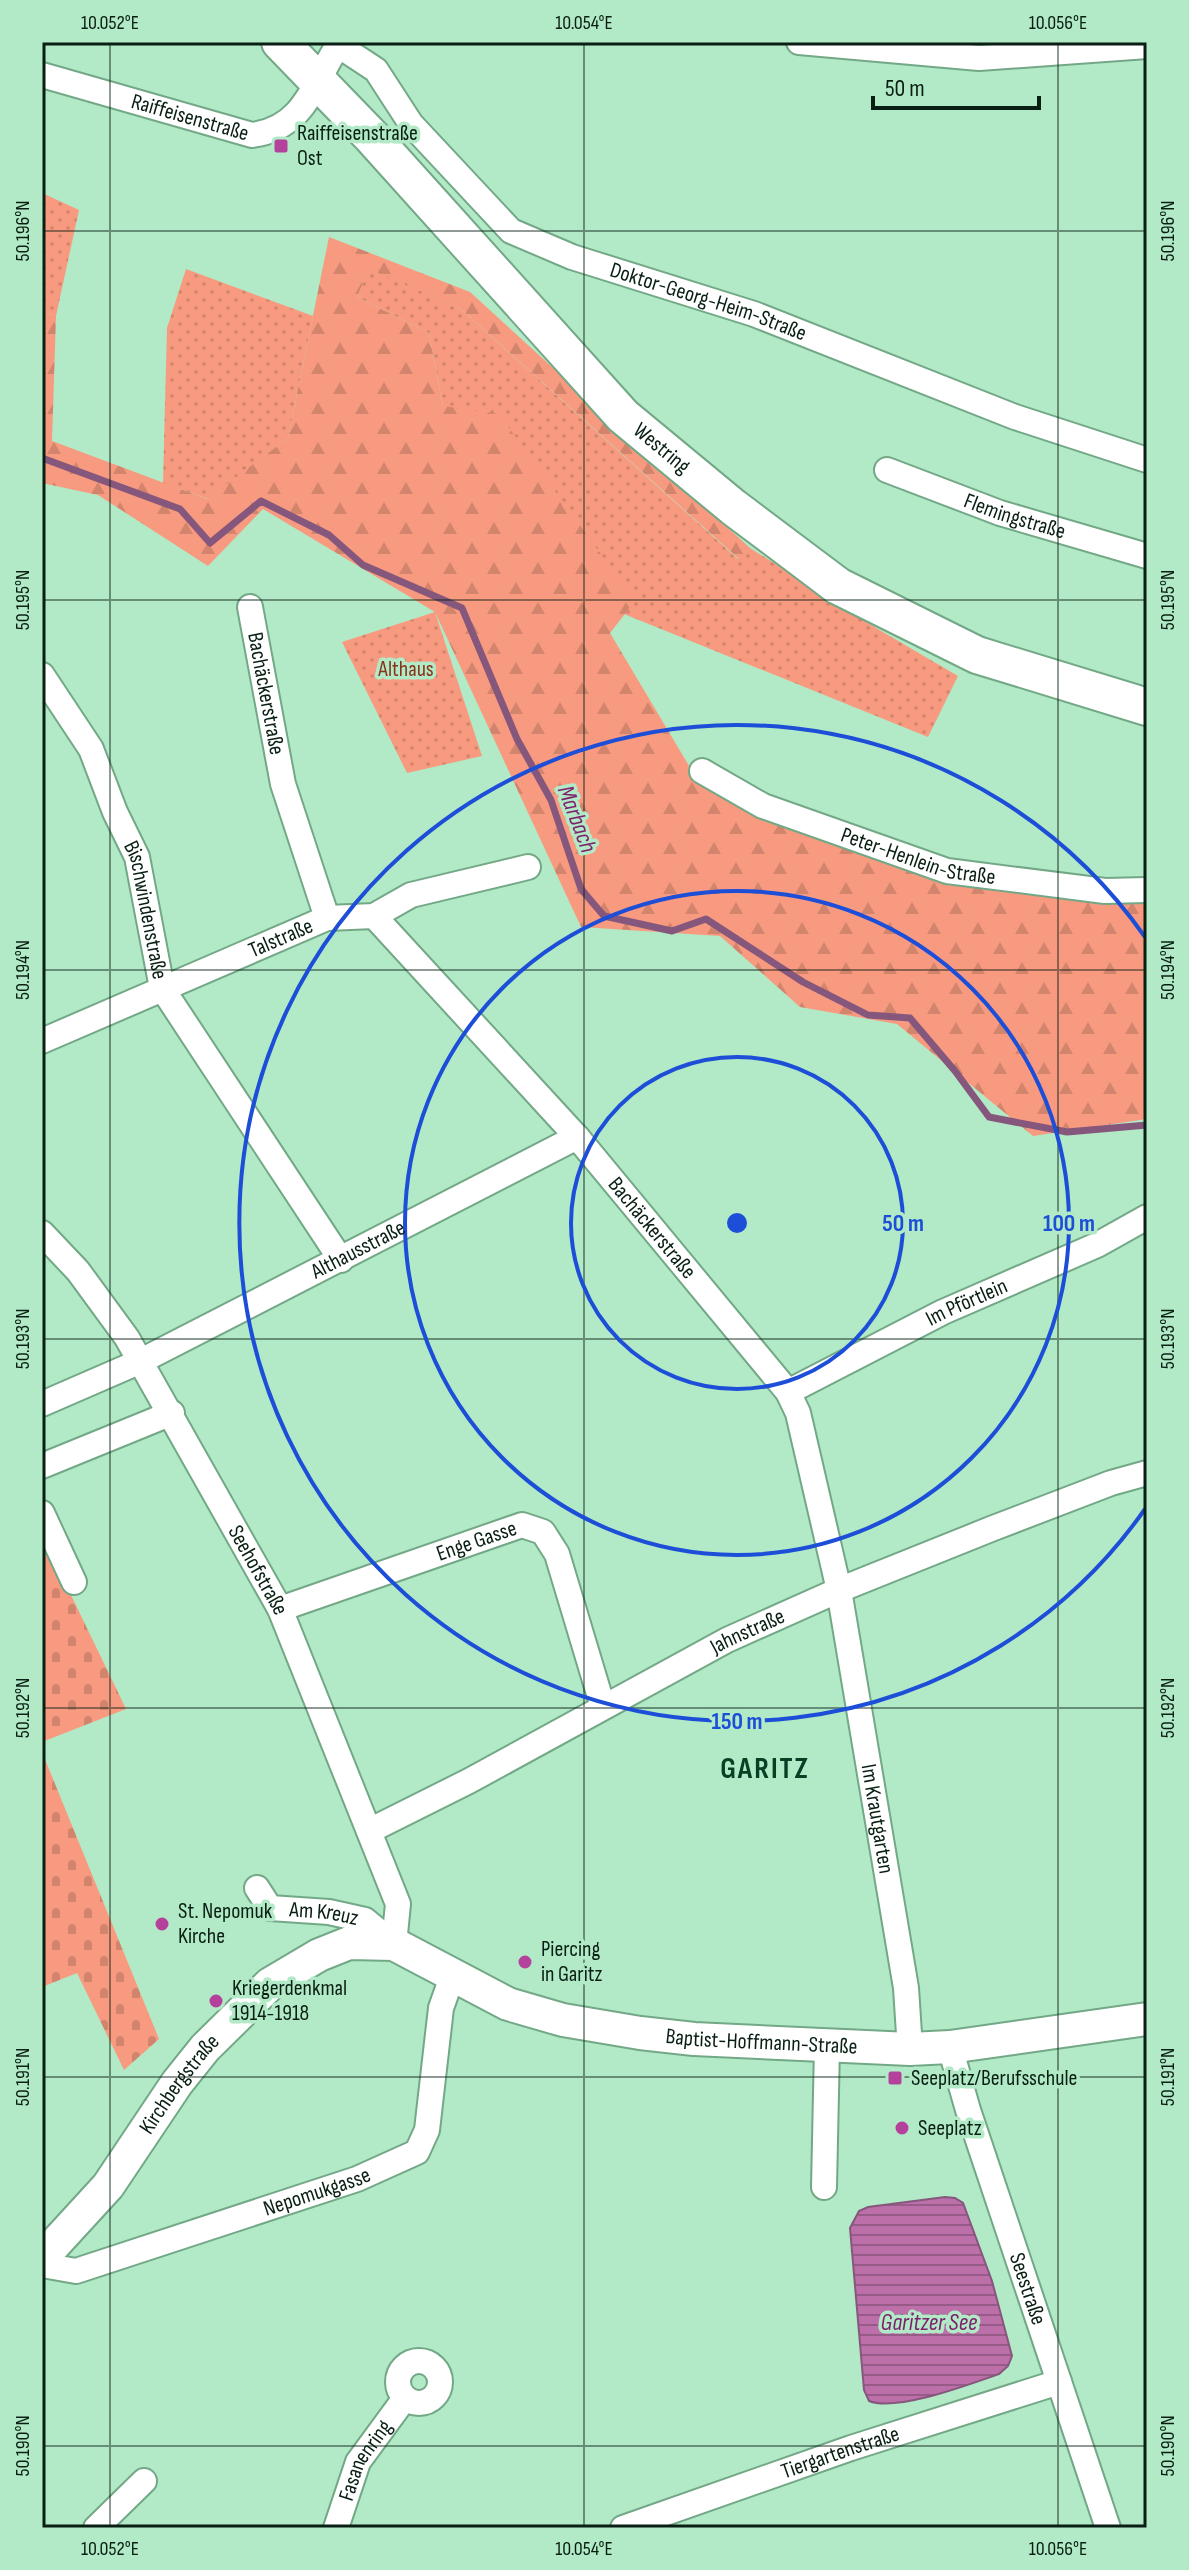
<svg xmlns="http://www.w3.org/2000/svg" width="1189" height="2570" viewBox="0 0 1189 2570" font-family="'Sofia Sans Condensed',sans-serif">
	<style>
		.grass { fill: url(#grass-dots) }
		.forest { fill: url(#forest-firs) }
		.cemetery { fill: url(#cemetery-stones) }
		.water { fill: url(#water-rules); stroke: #86577c; stroke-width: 2 }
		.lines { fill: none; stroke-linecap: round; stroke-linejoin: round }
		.stream { stroke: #86577c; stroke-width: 7 }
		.street-casing { stroke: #73a887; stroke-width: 28 }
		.secondary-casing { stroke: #73a887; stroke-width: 36 }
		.primary-casing { stroke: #73a887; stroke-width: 40 }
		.street { stroke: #fff; stroke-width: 24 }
		.secondary { stroke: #fff; stroke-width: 32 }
		.primary { stroke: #fff; stroke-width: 36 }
		.ticks { fill: none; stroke: #091f13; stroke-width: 2; stroke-opacity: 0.45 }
		.ring { fill: none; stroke: #1d4ed8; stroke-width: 4 }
		.poi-dot { fill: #b4429d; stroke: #b2e9c6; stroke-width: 3 }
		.labels { text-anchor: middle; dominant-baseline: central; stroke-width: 7; stroke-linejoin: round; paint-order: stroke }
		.street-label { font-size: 22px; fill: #091f13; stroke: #b2e9c6 }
		.poi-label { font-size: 22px; fill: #091f13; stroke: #b2e9c6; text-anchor: start }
		.park-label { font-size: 22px; fill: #88331a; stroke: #b2e9c6 }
		.water-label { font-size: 24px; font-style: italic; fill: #7e216d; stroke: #b2e9c6 }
		.district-label { font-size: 30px; font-weight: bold; letter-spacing: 2px; fill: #074025; stroke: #b2e9c6 }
		.centre { fill: #1d4ed8; stroke: #b2e9c6; stroke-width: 4 }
		.ring-label { font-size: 24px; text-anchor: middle; font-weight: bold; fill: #1d4ed8; stroke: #b2e9c6; stroke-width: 7; stroke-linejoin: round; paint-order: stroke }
		.neatline { fill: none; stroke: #091f13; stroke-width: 3 }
		.ticks-label { font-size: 20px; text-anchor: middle; fill: #091f13 }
	</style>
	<defs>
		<pattern id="grass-dots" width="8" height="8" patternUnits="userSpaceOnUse" patternTransform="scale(2)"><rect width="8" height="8" fill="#f89a7f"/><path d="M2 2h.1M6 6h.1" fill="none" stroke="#d3846d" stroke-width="1.8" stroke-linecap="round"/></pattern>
		<pattern id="forest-firs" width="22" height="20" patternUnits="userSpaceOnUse" patternTransform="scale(2)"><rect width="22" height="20" fill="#f89a7f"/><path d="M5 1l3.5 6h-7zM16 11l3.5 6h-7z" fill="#d3846d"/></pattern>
		<pattern id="cemetery-stones" width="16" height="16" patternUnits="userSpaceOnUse" patternTransform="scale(2)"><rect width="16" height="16" fill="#f89a7f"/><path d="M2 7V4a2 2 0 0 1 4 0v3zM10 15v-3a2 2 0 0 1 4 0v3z" fill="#d3846d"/></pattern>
		<pattern id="water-rules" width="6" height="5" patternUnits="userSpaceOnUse" patternTransform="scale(2)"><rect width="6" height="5" fill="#bc6fa9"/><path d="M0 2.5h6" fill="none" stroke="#975b88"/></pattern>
	</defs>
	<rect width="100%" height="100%" fill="#b2e9c6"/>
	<g class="grass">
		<path d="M42 193 79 210 56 316 42 311Z"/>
		<path d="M369 268 461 309 738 559 750 548 876 628 958 676 928 737 624 614 634 601 443 406 429 333 357 297Z"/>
		<path d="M186 269 313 316 288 438 208 499 163 483 167 328Z"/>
		<path d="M435 612 482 756 407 773 342 642Z"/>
	</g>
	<path class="forest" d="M329 237 470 292 750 548 739 559 461 309 369 269 357 297 429 333 443 406 499 414 635 601 610 633 698 781 761 810 948 885 1147 899V1119L1033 1136 897 1024 800 1007 720 936 581 927 435 612 263 509 208 566 98 495 42 483V311L56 316 52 441 207 499 288 438Z"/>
	<g class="cemetery">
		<path d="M42 1535 126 1709 42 1742Z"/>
		<path d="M42 1752 159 2039 124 2070 77 1973 42 1987Z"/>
	</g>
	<path class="water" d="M945 2197 955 2198 963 2203 992 2281 1012 2356 1008 2366 999 2374C970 2384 897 2412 869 2401L864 2390 850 2228 859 2211 868 2207Z"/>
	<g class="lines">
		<path class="stream" d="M42 458 180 509 210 543 261 501 329 535 363 565 462 608 517 739 551 800 581 889 604 916 672 931 706 919 803 982 868 1015 910 1018 955 1071 989 1117 1067 1132 1147 1125"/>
		<defs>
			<g id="street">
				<path d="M799 42 979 58 1147 46"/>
				<path id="s1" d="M338 45 376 70 411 124 511 231 572 257 754 314 1015 417 1147 460"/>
				<path id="s2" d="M42 75 252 135C306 128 314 81 340 42"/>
				<path id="s3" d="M887 470 1000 513 1147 556"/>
				<path id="s4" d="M250 607 283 784 327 918"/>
				<path id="s5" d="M42 675 91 749 115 812 137 857 162 988 341 1260"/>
				<path id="s6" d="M702 771 763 806 947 871 1105 891 1147 890"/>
				<path id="s7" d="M374 916 577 1137 788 1392 798 1413 839 1590 906 1988 910 2049"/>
				<path id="s8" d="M42 1041 327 918 374 916 411 895 528 867"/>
				<path id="s9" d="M42 1233 78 1271 127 1338 280 1609 398 1904 394 1944"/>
				<path id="s10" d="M788 1392 943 1312 1097 1245 1147 1217"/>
				<path id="s11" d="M42 1404 141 1361 577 1137"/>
				<path d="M42 1466 172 1413"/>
				<path d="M42 1513 74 1582"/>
				<path id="s12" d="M280 1609 522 1525 543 1532 557 1554 603 1707"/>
				<path id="s13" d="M369 1831 469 1781 727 1640 839 1590 991 1529 1111 1483 1147 1473"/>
				<path id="s14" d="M257 1888 270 1908 329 1912 365 1920 394 1944"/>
				<path id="s15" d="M950 2047 968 2110 1108 2528"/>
				<path d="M824 2187 827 2046"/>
				<path id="s16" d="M42 2265 76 2271 357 2179 417 2152 427 2130 441 2008 452 1977"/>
				<circle cx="419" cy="2382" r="21"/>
				<path d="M96 2528 144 2481"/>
				<path id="s17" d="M336 2528 358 2462 405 2398"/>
				<path id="s18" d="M623 2528 851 2448 1059 2382"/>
			</g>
			<g id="secondary">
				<path id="s19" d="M42 2258 108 2186 177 2083 205 2048 270 1984 319 1955 349 1943 394 1944 508 2004 563 2020 640 2033 694 2039 910 2049 950 2047 1147 2019"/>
			</g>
			<g id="primary">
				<path id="s20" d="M280 42 371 136 623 416 733 507 838 586 977 655 1147 707"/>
			</g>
		</defs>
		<use href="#street" class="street-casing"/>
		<use href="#secondary" class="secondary-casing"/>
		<use href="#primary" class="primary-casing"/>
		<use href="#street" class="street"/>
		<use href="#secondary" class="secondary"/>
		<use href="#primary" class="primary"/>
	</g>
	<path class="ticks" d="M110 42V2528M584 42V2528M1058 42V2528M42 231H1147M42 600H1147M42 970H1147M42 1339H1147M42 1708H1147M42 2077H1147M42 2446H1147"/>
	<g class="ring">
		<circle cx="737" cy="1223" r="166"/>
		<circle cx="737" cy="1223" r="332"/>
		<path d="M1145 1509A498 498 0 1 1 1145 937"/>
	</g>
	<g class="poi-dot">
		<rect x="273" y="138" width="16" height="16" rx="4"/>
		<circle cx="162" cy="1924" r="8"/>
		<circle cx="525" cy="1962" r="8"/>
		<circle cx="216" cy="2001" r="8"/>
		<rect x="887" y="2070" width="16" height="16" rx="4"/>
		<circle cx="902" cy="2128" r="8"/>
	</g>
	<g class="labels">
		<g class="street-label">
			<text stroke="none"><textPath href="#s2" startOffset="154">Raiffeisenstraße</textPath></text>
			<text stroke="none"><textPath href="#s1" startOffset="466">Doktor-Georg-Heim-Straße</textPath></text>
			<text stroke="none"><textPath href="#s20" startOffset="558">Westring</textPath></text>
			<text stroke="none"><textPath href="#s3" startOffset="136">Flemingstraße</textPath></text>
			<text stroke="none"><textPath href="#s4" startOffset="88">Bachäckerstraße</textPath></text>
			<text stroke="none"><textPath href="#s6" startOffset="234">Peter-Henlein-Straße</textPath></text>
			<text stroke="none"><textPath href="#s5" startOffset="260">Bischwindenstraße</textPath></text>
			<text stroke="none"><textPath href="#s8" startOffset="260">Talstraße</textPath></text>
			<text stroke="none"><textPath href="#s7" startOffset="418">Bachäckerstraße</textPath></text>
			<text stroke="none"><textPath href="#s11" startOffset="352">Althausstraße</textPath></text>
			<text stroke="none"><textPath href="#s10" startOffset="200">Im Pförtlein</textPath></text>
			<text stroke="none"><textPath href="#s12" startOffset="208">Enge Gasse</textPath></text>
			<text stroke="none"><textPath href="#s9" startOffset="402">Seehofstraße</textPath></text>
			<text stroke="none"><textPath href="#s13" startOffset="428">Jahnstraße</textPath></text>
			<text stroke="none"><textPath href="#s7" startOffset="1068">Im Krautgarten</textPath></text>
			<text stroke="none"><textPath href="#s14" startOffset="78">Am Kreuz</textPath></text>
			<text stroke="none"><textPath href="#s19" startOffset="878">Baptist-Hoffmann-Straße</textPath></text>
			<text stroke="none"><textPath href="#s19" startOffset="222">Kirchbergstraße</textPath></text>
			<text stroke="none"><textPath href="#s16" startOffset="288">Nepomukgasse</textPath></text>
			<text stroke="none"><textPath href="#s15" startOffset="254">Seestraße</textPath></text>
			<text stroke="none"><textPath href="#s18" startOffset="230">Tiergartenstraße</textPath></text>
			<text stroke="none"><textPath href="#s17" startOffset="74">Fasanenring</textPath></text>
		</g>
		<g class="poi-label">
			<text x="297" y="133">Raiffeisenstraße<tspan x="297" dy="25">Ost</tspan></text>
			<text x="178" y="1911">St. Nepomuk<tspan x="178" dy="25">Kirche</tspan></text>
			<text x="541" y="1949">Piercing<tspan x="541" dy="25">in Garitz</tspan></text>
			<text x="232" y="1988">Kriegerdenkmal<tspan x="232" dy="25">1914-1918</tspan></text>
			<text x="911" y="2078">Seeplatz/Berufsschule</text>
			<text x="918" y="2128">Seeplatz</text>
		</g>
		<g class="park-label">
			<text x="406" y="669">Althaus</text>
		</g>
		<g class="water-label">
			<text transform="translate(577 819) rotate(69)">Marbach</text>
			<text x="929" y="2322">Garitzer See</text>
		</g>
		<g class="district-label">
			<text x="765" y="1769">GARITZ</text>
		</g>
	</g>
	<circle cx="737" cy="1223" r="12" class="centre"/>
	<g class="ring-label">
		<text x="903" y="1231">50 m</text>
		<text x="1069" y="1231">100 m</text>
		<text x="737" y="1729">150 m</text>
	</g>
	<rect width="1189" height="2570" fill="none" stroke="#b2e9c6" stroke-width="88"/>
	<path d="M873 96v12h166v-12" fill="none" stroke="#091f13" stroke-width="4"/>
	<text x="885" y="96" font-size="24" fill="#091f13" stroke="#b2e9c6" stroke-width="6" paint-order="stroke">50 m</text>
	<rect x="44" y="44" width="1101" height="2482" class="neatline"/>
	<g class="ticks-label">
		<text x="110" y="29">10.052°E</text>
		<text x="584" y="29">10.054°E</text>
		<text x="1058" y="29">10.056°E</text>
		<text transform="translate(22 231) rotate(-90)" y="7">50.196°N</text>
		<text transform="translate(1167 231) rotate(-90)" y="7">50.196°N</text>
		<text transform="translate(22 600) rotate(-90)" y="7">50.195°N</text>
		<text transform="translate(1167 600) rotate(-90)" y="7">50.195°N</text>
		<text transform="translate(22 970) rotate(-90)" y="7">50.194°N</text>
		<text transform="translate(1167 970) rotate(-90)" y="7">50.194°N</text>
		<text transform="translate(22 1339) rotate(-90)" y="7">50.193°N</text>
		<text transform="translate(1167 1339) rotate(-90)" y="7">50.193°N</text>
		<text transform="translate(22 1708) rotate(-90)" y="7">50.192°N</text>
		<text transform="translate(1167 1708) rotate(-90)" y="7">50.192°N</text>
		<text transform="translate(22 2077) rotate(-90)" y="7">50.191°N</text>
		<text transform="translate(1167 2077) rotate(-90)" y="7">50.191°N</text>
		<text transform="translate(22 2446) rotate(-90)" y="7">50.190°N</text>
		<text transform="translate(1167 2446) rotate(-90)" y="7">50.190°N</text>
		<text x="110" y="2555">10.052°E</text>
		<text x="584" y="2555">10.054°E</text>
		<text x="1058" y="2555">10.056°E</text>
	</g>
</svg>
